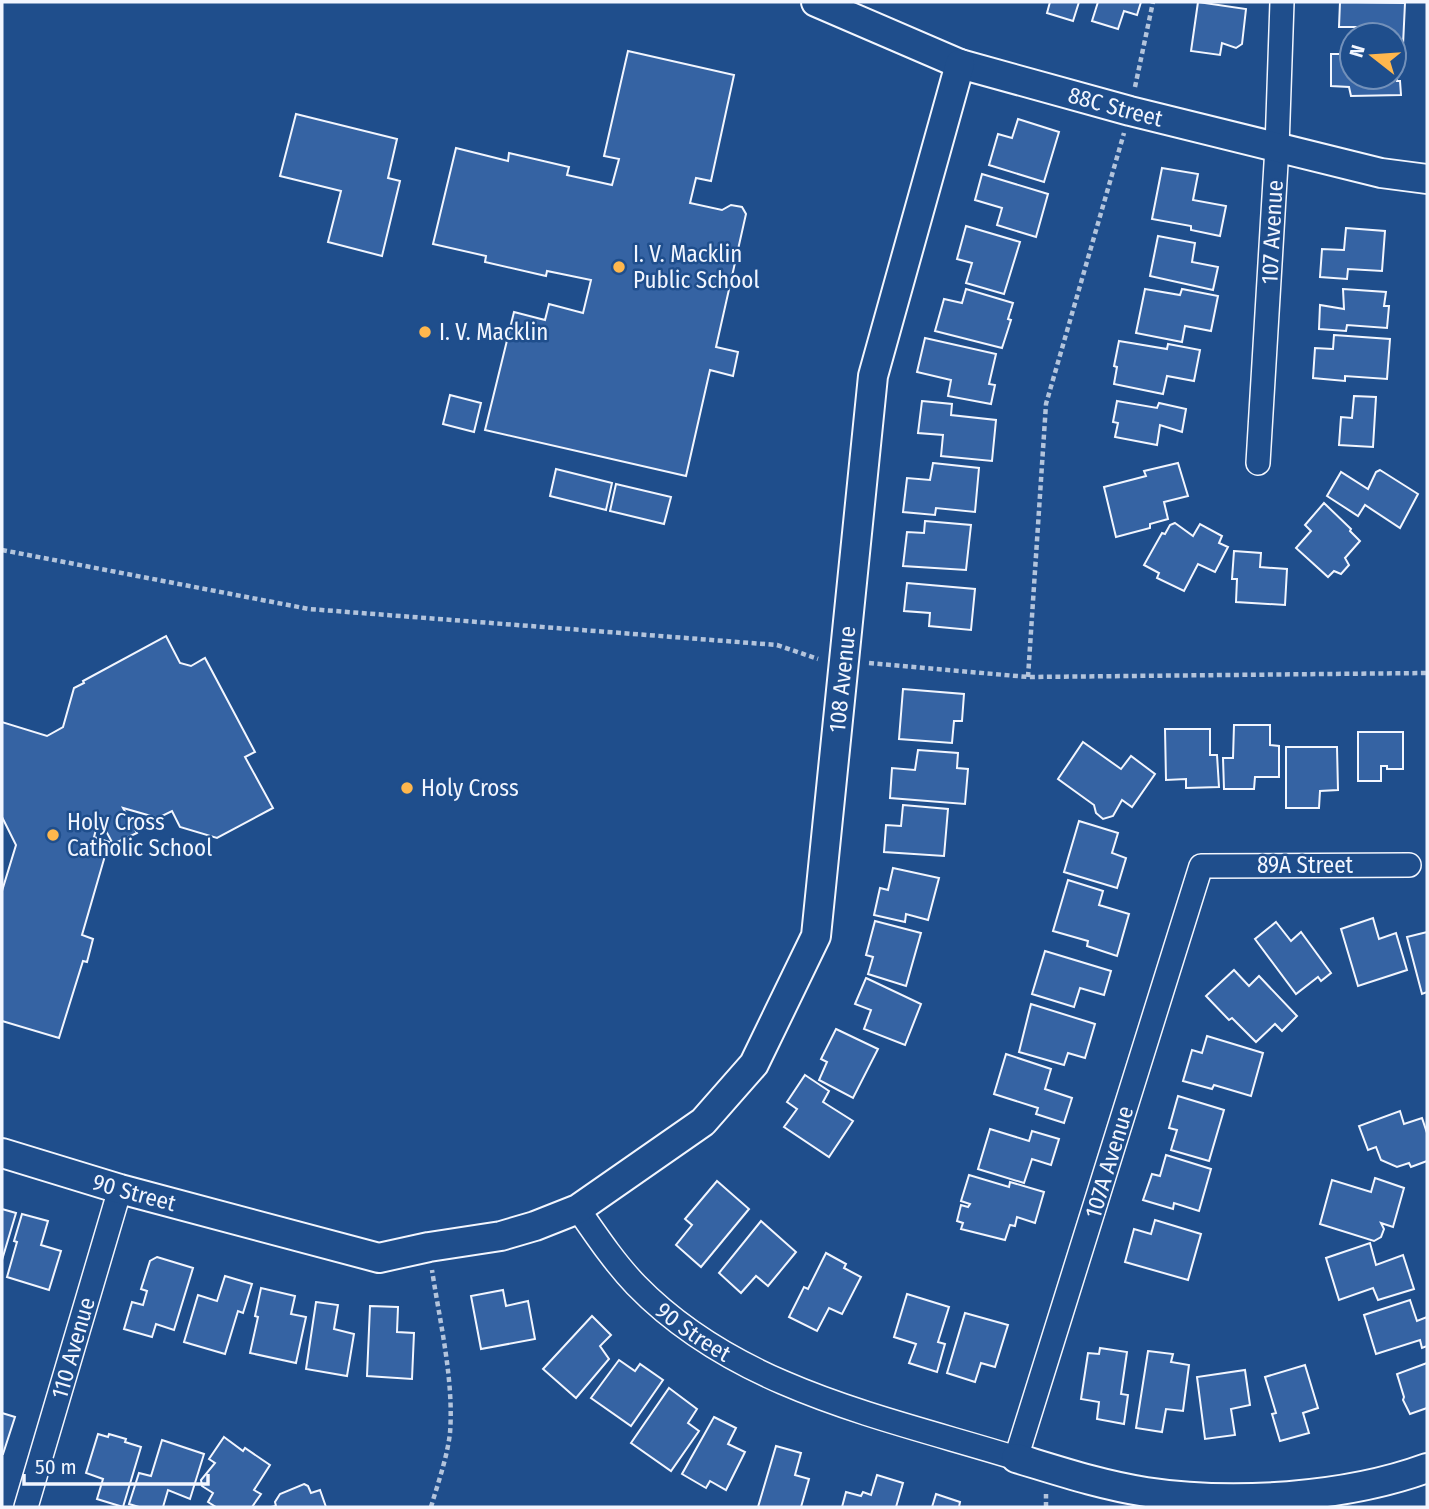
<svg xmlns="http://www.w3.org/2000/svg" width="1429" height="1509" viewBox="0 0 1429 1509" font-family="'Fira Sans Condensed',sans-serif">
	<style>
		.building { fill: #3563a3; stroke: #f2f6ff; stroke-width: 2 }
		.lines { fill: none; stroke-linecap: round; stroke-linejoin: round }
		.minor-casing { stroke: #f2f6ff; stroke-width: 26 }
		.tertiary-casing { stroke: #f2f6ff; stroke-width: 32 }
		.path { stroke: #b3c4dc; stroke-width: 4.5; stroke-dasharray: 5 3.5; stroke-linecap: butt }
		.minor { stroke: #1f4e8c; stroke-width: 23 }
		.tertiary { stroke: #1f4e8c; stroke-width: 28 }
		.poi-dot { fill: #ffb74d; stroke: #1f4e8c; stroke-width: 2.5 }
		.labels { text-anchor: middle; dominant-baseline: central; stroke-width: 5; stroke-linejoin: round; paint-order: stroke }
		.street-label { font-size: 23px; fill: #f2f6ff; stroke: #1f4e8c }
		.poi-label { font-size: 23px; fill: #f2f6ff; stroke: #1f4e8c; text-anchor: start }
	</style>
	<rect width="100%" height="100%" fill="#1f4e8c"/>
	<g class="building">
		<path d="M1050 2H1079L1073 21 1047 13Z"/>
		<path d="M1098 2H1141L1137 15 1124 11 1118 29 1092 21Z"/>
		<path d="M1198 2 1246 9 1242 44 1236 48 1222 43 1220 55 1191 51Z"/>
		<path d="M1340 2 1405 3 1403 45H1394V35H1363V27H1339Z"/>
		<path d="M628 51 734 75 711 181 696 178 690 203 722 210 731 205 742 207 746 214 716 347 738 352 733 376 710 370 686 476 485 430 514 312 545 320 549 304 583 313 591 280 547 271 546 276 485 262 486 256 433 244 456 148 508 161 509 153 569 167 567 175 612 185 619 159 604 156Z"/>
		<path d="M1331 54H1352V77H1394V54H1396L1397 81H1400L1401 95 1351 96 1349 87 1331 86Z"/>
		<path d="M296 114 397 139 388 178 400 181 382 256 328 242 341 191 280 176Z"/>
		<path d="M1018 119 1059 132 1044 182 989 165 998 134 1012 138Z"/>
		<path d="M1162 168 1198 174 1193 200 1226 206 1220 236 1191 230V226L1152 219Z"/>
		<path d="M982 174 1048 194 1036 237 997 225 1002 208 975 200Z"/>
		<path d="M966 226 1020 242 1004 294 966 283 972 263 957 259Z"/>
		<path d="M1346 228 1385 231 1382 271 1348 269 1347 279 1320 277 1322 249 1344 250Z"/>
		<path d="M1158 236 1195 243 1192 262 1218 267 1213 290 1150 276Z"/>
		<path d="M966 289 1013 303 1008 319 1011 320 1002 348 935 331 944 299 962 303Z"/>
		<path d="M1145 289 1180 295 1182 289 1218 296 1211 331 1185 326 1182 342 1136 333Z"/>
		<path d="M1343 289 1386 292 1384 306H1389L1387 328 1347 325 1346 331 1319 329 1320 305 1344 309Z"/>
		<path d="M1334 335 1390 339 1387 379 1345 376V381L1313 378 1315 348 1333 349Z"/>
		<path d="M925 338 996 354 989 384 995 385 991 404 948 396 951 380 917 372Z"/>
		<path d="M1119 341 1167 349 1168 344 1200 350 1194 381 1167 376 1163 394 1114 384 1117 367 1114 366Z"/>
		<path d="M450 395 481 403 474 432 443 424Z"/>
		<path d="M1354 396 1376 397 1373 447 1339 445 1341 417 1352 418Z"/>
		<path d="M922 401 952 404 951 415 996 420 992 461 941 456 943 435 918 433Z"/>
		<path d="M1117 401 1157 408 1159 403 1186 409 1182 432 1160 425 1157 445 1115 437 1118 423 1113 422Z"/>
		<path d="M933 463 979 468 975 512 936 508 935 515 903 512 907 478 930 480Z"/>
		<path d="M1178 463 1188 496 1164 502 1168 519 1150 524V528L1116 537 1104 487 1146 476 1144 471Z"/>
		<path d="M556 469 612 483 606 510 550 496Z"/>
		<path d="M1380 470 1418 494 1400 528 1365 505 1358 516 1327 496 1341 472 1368 489 1376 472Z"/>
		<path d="M616 484 671 497 664 524 610 511Z"/>
		<path d="M1324 503 1351 529 1350 531 1360 541 1345 558 1349 565 1341 574 1334 571 1328 577 1296 548 1311 531 1305 525Z"/>
		<path d="M925 521 971 525 966 570 903 566 907 532 924 533Z"/>
		<path d="M1175 523 1193 536 1200 524 1222 536 1219 543 1228 547 1215 572 1198 564 1184 591 1157 578 1159 573 1144 565 1162 533 1165 534 1170 525Z"/>
		<path d="M1234 551 1261 553 1260 567 1287 569 1285 605 1236 602 1237 579H1232Z"/>
		<path d="M907 583 975 589 971 630 929 626 930 613 904 611Z"/>
		<path d="M166 636 180 663 191 666 205 658 255 752 245 757 273 808 217 838 180 827 172 811 158 818 123 808 137 833 113 844 99 818 94 837 109 842 82 935 93 939 87 962 83 961 59 1038 2 1021V891L16 845 2 817V722L47 736 63 727 74 688 84 683 83 681Z"/>
		<path d="M903 689 964 694 962 721H954L952 743 899 739Z"/>
		<path d="M1234 725H1270V745L1279 746V777H1255L1254 789H1224L1223 758H1233Z"/>
		<path d="M1165 729H1210V755H1217L1219 787 1186 788V779L1166 780Z"/>
		<path d="M1358 732H1403V769H1387V766H1381V781H1358Z"/>
		<path d="M1083 742 1121 769 1131 756 1155 774 1132 807 1122 800 1113 816 1103 819 1096 813 1094 805 1058 779Z"/>
		<path d="M1286 747H1337L1338 790 1320 791 1319 808H1286Z"/>
		<path d="M918 750 958 753 957 768 968 769 965 804 890 798 892 768 915 770Z"/>
		<path d="M903 805 948 809 944 856 884 852 886 825 901 826Z"/>
		<path d="M1079 821 1118 833 1112 853 1126 858 1117 888 1064 872Z"/>
		<path d="M893 868 939 878 928 920 906 914 905 922 874 915 880 888 888 890Z"/>
		<path d="M1068 880 1103 891 1099 905 1129 914 1117 956 1087 946 1088 941 1053 931Z"/>
		<path d="M1373 918 1379 939 1396 933 1407 970 1358 986 1341 929Z"/>
		<path d="M875 921 921 933 906 986 868 974 873 957 866 955Z"/>
		<path d="M1276 922 1291 941 1301 932 1331 973 1321 981 1318 977 1296 994 1255 939Z"/>
		<path d="M1427 932V992L1422 994 1407 937Z"/>
		<path d="M1045 951 1111 971 1104 995 1080 988 1074 1007 1032 994Z"/>
		<path d="M1234 970 1249 986 1259 976 1297 1016 1282 1031 1275 1024 1256 1042 1232 1018 1229 1020 1206 996Z"/>
		<path d="M866 978 921 1004 905 1045 864 1029 871 1010 855 1004Z"/>
		<path d="M1031 1004 1095 1024 1085 1058 1068 1053 1064 1065 1019 1052Z"/>
		<path d="M836 1029 878 1049 853 1098 819 1080 827 1062 821 1059Z"/>
		<path d="M1207 1036 1263 1053 1251 1096 1214 1085 1212 1089 1183 1081 1192 1050 1202 1053Z"/>
		<path d="M1006 1054 1051 1069 1045 1089 1072 1098 1064 1123 1036 1114 1038 1108 994 1094Z"/>
		<path d="M805 1075 829 1091 823 1102 853 1121 829 1157 784 1127 797 1109 787 1102Z"/>
		<path d="M1178 1096 1224 1110 1209 1161 1171 1150 1177 1130 1169 1128Z"/>
		<path d="M1400 1111 1404 1124 1422 1118 1427 1133V1161L1411 1167 1409 1163 1397 1167 1381 1160 1376 1147 1368 1150 1359 1126Z"/>
		<path d="M990 1129 1029 1141 1032 1131 1059 1139 1051 1165 1032 1159 1024 1183 978 1169Z"/>
		<path d="M1166 1155 1211 1169 1199 1211 1174 1203 1173 1209 1143 1200 1152 1174 1160 1176Z"/>
		<path d="M969 1175 1009 1187 1010 1182 1044 1192 1035 1223 1017 1217 1015 1226 1010 1225 1005 1240 961 1229 963 1223 957 1221 961 1205 968 1207 970 1204 961 1201Z"/>
		<path d="M1375 1178 1404 1188 1393 1227 1381 1223 1384 1229 1381 1237 1374 1241 1320 1224 1332 1180 1371 1192Z"/>
		<path d="M717 1181 749 1209 701 1267 676 1245 692 1225 685 1219Z"/>
		<path d="M2 1209 16 1213 2 1260Z"/>
		<path d="M22 1214 48 1221 41 1245 61 1251 49 1290 7 1277 17 1242 14 1241Z"/>
		<path d="M1155 1220 1201 1234 1188 1280 1125 1262 1134 1229 1151 1234Z"/>
		<path d="M761 1221 796 1252 768 1286 756 1276 741 1293 719 1273Z"/>
		<path d="M1370 1243 1376 1265 1403 1255 1414 1289 1378 1300 1373 1288 1339 1300 1326 1258Z"/>
		<path d="M826 1253 846 1264 844 1268 861 1277 842 1314 829 1308 817 1331 789 1317 804 1287 808 1289Z"/>
		<path d="M157 1257 193 1268 174 1330 156 1324 152 1337 124 1329 132 1302 143 1305 147 1291 141 1289 150 1261Z"/>
		<path d="M225 1276 252 1284 243 1313 238 1311 225 1354 184 1342 198 1295 217 1301Z"/>
		<path d="M261 1288 295 1296 291 1314 306 1317 296 1363 250 1353 258 1317 255 1316Z"/>
		<path d="M503 1290 506 1306 528 1301 535 1339 481 1349 471 1296Z"/>
		<path d="M907 1294 949 1307 938 1342 945 1344 937 1372 909 1363 916 1344 894 1337Z"/>
		<path d="M1410 1300 1417 1321 1427 1317V1346L1422 1348 1420 1340 1376 1354 1364 1315Z"/>
		<path d="M316 1302 338 1305 334 1329 354 1334 347 1376 306 1369Z"/>
		<path d="M370 1306 398 1307 397 1332 414 1333 412 1379 367 1376Z"/>
		<path d="M965 1313 1008 1325 995 1367 981 1363 975 1382 947 1373Z"/>
		<path d="M592 1316 611 1335 600 1346 609 1359 576 1398 543 1369Z"/>
		<path d="M1100 1348 1127 1352 1121 1394 1128 1395 1124 1424 1097 1419 1099 1402 1081 1399 1088 1353 1099 1354Z"/>
		<path d="M1148 1351 1173 1354 1171 1362 1189 1365 1183 1411 1166 1409 1162 1432 1136 1428Z"/>
		<path d="M619 1360 635 1371 640 1364 663 1380 631 1426 591 1398Z"/>
		<path d="M1427 1363V1408L1410 1414 1403 1400 1404 1397 1397 1374Z"/>
		<path d="M1305 1365 1318 1408 1303 1413 1309 1433 1280 1441 1272 1414 1276 1413 1265 1377Z"/>
		<path d="M1245 1370 1250 1405 1231 1409 1235 1435 1205 1439 1197 1377Z"/>
		<path d="M669 1388 697 1409 688 1423 699 1431 671 1471 631 1443Z"/>
		<path d="M2 1413 15 1417 3 1454H2Z"/>
		<path d="M714 1417 736 1428 728 1444 745 1452 726 1490 710 1481 706 1488 682 1474Z"/>
		<path d="M98 1434 108 1437 109 1434 126 1439 125 1442 141 1447 123 1507 97 1499 103 1479 86 1473Z"/>
		<path d="M224 1437 243 1451 245 1448 270 1465 254 1490 261 1494 252 1507H216L208 1502 213 1493 202 1486 201 1480 215 1463 209 1459Z"/>
		<path d="M162 1440 204 1454 190 1499 168 1490 163 1507H139L129 1504 139 1473 151 1476Z"/>
		<path d="M776 1446 801 1453 795 1475 809 1479 801 1507H758Z"/>
		<path d="M877 1475 903 1483 896 1507H842L846 1492 861 1496 863 1492 871 1495Z"/>
		<path d="M304 1484 308 1486 311 1493 320 1490 326 1507H271L276 1506 275 1502 280 1494Z"/>
		<path d="M936 1494 960 1502 959 1507H932Z"/>
	</g>
	<g class="lines">
		<defs>
			<g id="minor">
				<path d="M1258 463 1277 147 1282 2"/>
				<path id="s1" d="M578 1209C596 1235 614 1262 636 1285 737 1389 883 1417 1016 1458L1201 866 1409 865"/>
				<path d="M26 1507 120 1189"/>
			</g>
			<g id="tertiary">
				<path id="s2" d="M816 2 960 64 1130 111 1381 173 1427 179"/>
				<path id="s3" d="M2 1153 120 1189 379 1258 429 1247 501 1236 535 1226 578 1209 703 1122 754 1064 816 936 873 376 960 64"/>
				<path d="M1016 1458C1059 1471 1101 1485 1146 1492 1232 1505 1345 1498 1427 1468"/>
			</g>
		</defs>
		<use href="#minor" class="minor-casing"/>
		<use href="#tertiary" class="tertiary-casing"/>
		<g class="path">
			<path d="M1135 87 1153 2"/>
			<path d="M2 550 309 609 777 645 818 659"/>
			<path d="M869 663 1028 677 1427 673"/>
			<path d="M1028 677 1046 404 1124 133"/>
			<path d="M431 1507C438 1483 447 1458 450 1433 454 1380 440 1323 432 1270"/>
			<path d="M1046 1507V1494"/>
		</g>
		<use href="#minor" class="minor"/>
		<use href="#tertiary" class="tertiary"/>
	</g>
	<g class="poi-dot">
		<circle cx="619" cy="267" r="7"/>
		<circle cx="425" cy="332" r="7"/>
		<circle cx="407" cy="788" r="7"/>
		<circle cx="53" cy="835" r="7"/>
	</g>
	<g class="labels">
		<g class="street-label">
			<text stroke="none"><textPath href="#s2" startOffset="318">88C Street</textPath></text>
			<text transform="translate(1272 232) rotate(-87)">107 Avenue</text>
			<text stroke="none"><textPath href="#s3" startOffset="1227">108 Avenue</textPath></text>
			<text x="1305" y="865">89A Street</text>
			<text transform="translate(1109 1162) rotate(-73)">107A Avenue</text>
			<text stroke="none"><textPath href="#s3" startOffset="138">90 Street</textPath></text>
			<text stroke="none"><textPath href="#s1" startOffset="170">90 Street</textPath></text>
			<text transform="translate(73 1348) rotate(-74)">110 Avenue</text>
		</g>
		<g class="poi-label">
			<text x="633" y="254">I. V. Macklin<tspan x="633" dy="26">Public School</tspan></text>
			<text x="439" y="332">I. V. Macklin</text>
			<text x="421" y="788">Holy Cross</text>
			<text x="67" y="822">Holy Cross<tspan x="67" dy="26">Catholic School</tspan></text>
		</g>
	</g>
	<rect width="1429" height="1509" fill="none" stroke="#f2f6ff" stroke-width="7"/>
	<g transform="translate(1373 56) rotate(287)"><circle r="33" fill="#1f4e8c" stroke="#7391ba" stroke-width="2"/>
	<path d="M0-5L12 26L0 18L-12 26Z" fill="#ffb74d"/>
	<text y="-10" font-size="19" font-weight="bold" text-anchor="middle" fill="#f2f6ff">N</text>
	</g>
	<path d="M24 1474v10h184v-10" fill="none" stroke="#f2f6ff" stroke-width="3.5"/>
	<text x="35" y="1474" font-size="21" fill="#f2f6ff" stroke="#1f4e8c" stroke-width="5" paint-order="stroke">50 m</text>
</svg>
